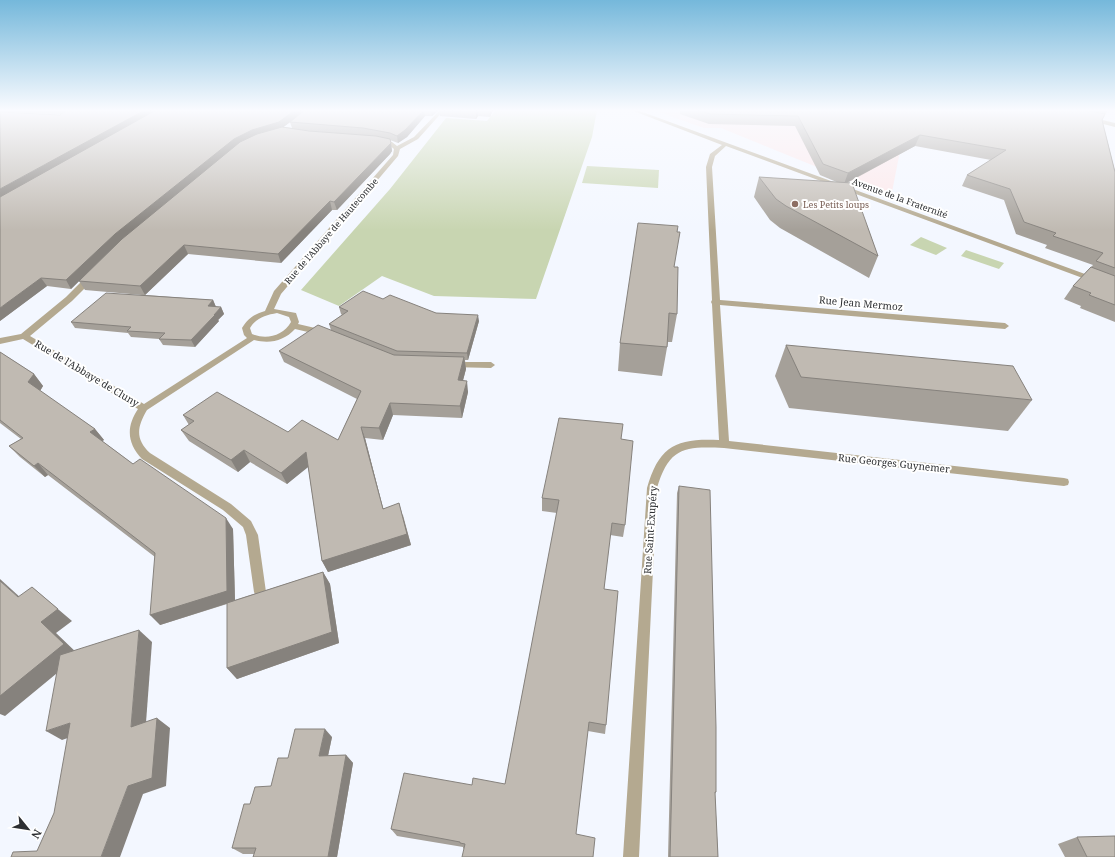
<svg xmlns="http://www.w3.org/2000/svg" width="1115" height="857" viewBox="0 0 1115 857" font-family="'Noto Serif',serif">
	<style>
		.commercial { fill: #fde7e9 }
		.green { fill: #c8d5b1 }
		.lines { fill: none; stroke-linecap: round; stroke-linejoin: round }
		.minor { fill: #b4a990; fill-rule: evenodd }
		.wall { fill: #a5a099; fill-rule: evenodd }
		.shaded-wall { fill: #86827d }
		.building { fill: #c0bab2; stroke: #86827d }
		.education-dot { fill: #8d6e63; stroke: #fff; stroke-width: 1.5 }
		.labels { text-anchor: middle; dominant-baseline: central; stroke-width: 4; stroke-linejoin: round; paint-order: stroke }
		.far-street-label { font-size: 9px; fill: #2d2f32; stroke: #fff }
		.far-education-label { font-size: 9px; fill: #785e54; stroke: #fff; text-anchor: start }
		.street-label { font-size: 10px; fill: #2d2f32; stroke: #fff }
	</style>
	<rect width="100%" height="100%" fill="#f3f7ff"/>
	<path class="commercial" d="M653 110H908L891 197 721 128H704Z"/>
	<g class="green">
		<path d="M496 110H597L592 137 536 299 434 296 382 276 339 306 301 290 390 189 446 118 487 121Z"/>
		<path d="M587 166 659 170 658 188 582 183Z"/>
		<path d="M921 237 947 248 936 255 910 245Z"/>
		<path d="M966 250 1004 263 999 269 961 256Z"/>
	</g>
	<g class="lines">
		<g class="minor">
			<path d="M440 110H444L418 139 400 149 398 156 281 294 274 309 296 313 299 322 298 324 328 331 329 333 328 335 325 336 295 329C284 341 270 344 254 340L147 410C137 427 135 439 150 453L231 504 251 521 258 535 266 592 264 596 260 598 256 596 254 592 246 535 243 527 223 510 142 459C127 443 126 427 138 409L23 339 0 344V338L21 334 66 297 89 274H95V278L72 301 30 336 144 404 247 338 244 335 242 328C248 318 255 314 265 311L274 291 393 155 394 149 388 144 377 141V139L392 142 397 146 414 137ZM277 313 289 317 291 322C283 336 266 340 252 334L250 328C256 318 266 315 277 313Z"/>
			<path d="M631 110H637L1115 285V290L726 146 715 156 712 167 720 300 1005 323 1009 326 1005 329 720 305 729 441 1064 478 1068 479 1069 482 1068 485 1064 486 724 448C685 446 669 447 657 488L639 857H623L647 488C659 446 676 438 719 440L712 304 711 302 712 300 706 167 710 154 722 145Z"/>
			<path d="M1090 117 1115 123V127L1088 120V118Z"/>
			<path d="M453 362H491L495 365 491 368 450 367 449 365Z"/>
		</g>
	</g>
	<g class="wall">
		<path d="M0 110H439L432 116H425L407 137 398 143 390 140 392 151 390 154 337 210H332L281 263 188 254 145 295 213 300 216 307H221L224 314 218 320 219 321 195 347 163 345 159 339 131 337 128 333 75 328 71 322 142 295 85 290 79 281 71 289 47 286 0 321 61 114 0 112ZM290 122 292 128 283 127ZM300 130 345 134 309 131Z"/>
		<path d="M439 110H493L490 117 478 116 476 119 440 116Z"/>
		<path d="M680 110H1108L1102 120 1115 172V322L1080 308 1081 306 1064 299 1073 286 1093 265 1045 248 1047 245 1016 234 1004 200 962 186 967 175 991 160 915 146 847 183 878 256 869 278 780 228 770 220 754 197 759 177 839 183 820 175 795 126 709 124 680 114Z"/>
		<path d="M677 232 674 267 677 314 672 342H668L662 376 618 371 620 343Z"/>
		<path d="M383 299 436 313 479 321 468 360H465L466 369 463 380 468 392 462 418 393 415 383 440 365 438 383 508 403 515 411 545 328 572 322 561 308 466 287 484 250 462 238 472 189 441 181 430 189 425 183 415 338 440 357 399 284 362 279 351 331 330 329 324 342 315 341 314 339 307Z"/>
		<path d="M786 345 1032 400 1008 431 789 408 775 376Z"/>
		<path d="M0 352 34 374 43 386 40 391 95 429 104 440 102 441 133 464 233 529 235 600 323 572 330 584 339 643 237 679 227 668V604L160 625 155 557 48 475 45 477 20 457 9 446 21 439 0 423Z"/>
		<path d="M621 439 625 525 623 537 610 535 604 589 606 725 605 734 588 731 463 849V847L397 836 391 829 472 785 505 784 557 513 542 511V498Z"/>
		<path d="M679 486 716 792 715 794 718 857H668L677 493Z"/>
		<path d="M332 737 328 756 346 755 353 763 337 857H253L254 854H243L232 848 250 804 271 786 288 758Z"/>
		<path d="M1077 837 1115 857H1065L1058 844Z"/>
	</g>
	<g class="shaded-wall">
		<path d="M145 110H159L0 199V189Z"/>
		<path d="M295 110H306L281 129 119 242 71 289 66 280 115 234 234 139 252 130Z"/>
		<path d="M424 110 425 116 407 137 398 143 397 136Z"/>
		<path d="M431 110H439L432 116Z"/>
		<path d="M478 110V116L476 119V112Z"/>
		<path d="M489 110H493L490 117Z"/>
		<path d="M920 135 915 146 844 184 848 173Z"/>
		<path d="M391 143 392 151 390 154 337 210 334 202Z"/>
		<path d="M330 201 332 210 281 263 278 254Z"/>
		<path d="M184 245 188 254 145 295 140 286Z"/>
		<path d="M41 278 47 286 0 321V308Z"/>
		<path d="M213 300 216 307 208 306Z"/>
		<path d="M221 307 224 314 218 320 219 321 195 347 191 340Z"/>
		<path d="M478 315 479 321 468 360 467 353Z"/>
		<path d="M464 357 466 369 460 392 458 380Z"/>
		<path d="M34 374 43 386 38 394 28 382Z"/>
		<path d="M467 381 468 392 462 418 460 406Z"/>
		<path d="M390 403 393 415 383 440 379 428Z"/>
		<path d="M361 427 365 438 386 520 383 509Z"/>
		<path d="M95 429 104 440 99 443 90 432Z"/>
		<path d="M244 450 250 462 238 472 231 460Z"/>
		<path d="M306 452 312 464 287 484 281 473Z"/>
		<path d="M38 463 48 475 45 477 34 466Z"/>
		<path d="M399 503 411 545 328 572 322 561Z"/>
		<path d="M226 518 233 529 235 601 160 625 150 615Z"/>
		<path d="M323 572 330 584 339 643 237 679 227 668Z"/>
		<path d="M0 579 33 609 18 597 0 581Z"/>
		<path d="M32 587 72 621 56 633 79 655 5 716 0 714V696L41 622Z"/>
		<path d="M139 630 152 642 145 736 131 727Z"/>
		<path d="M157 718 170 728 166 786 143 794 120 857H101L128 786Z"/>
		<path d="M70 723 85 732 62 740 46 731Z"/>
		<path d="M325 729 332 737 326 765 319 756Z"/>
		<path d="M346 755 353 763 337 857H328Z"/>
	</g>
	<g class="building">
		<path d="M63 110H145L0 189V112L60 115 65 111Z"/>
		<path d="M156 110H295L279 122 252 130 234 139 115 234 66 280 41 278 0 308V197Z"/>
		<path d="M305 110H424L405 130 397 136 390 133 363 128 290 122Z"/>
		<path d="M439 110H477L476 112Z"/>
		<path d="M698 110H1086L1105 114 1102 120 1115 172V268L1096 261 1103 253 1053 236 1056 233 1024 222 1010 189 967 175 1006 150 920 135 848 173 823 164 798 116 710 114Z"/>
		<path d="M282 127 309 131 376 136 390 139 391 143 334 202 330 201 278 254 184 245 140 286 79 281 122 239 240 142 257 134Z"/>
		<path d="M759 177 852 183 878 256 786 206 776 199Z"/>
		<path d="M638 223 678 226 677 232H680L674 267H678L677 314 669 313 667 347 620 343Z"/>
		<path d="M1091 267 1115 276V305L1089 295 1091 293 1073 286Z"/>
		<path d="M363 291 383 299 390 295 436 313 478 315 467 353 397 351 329 324 348 311 339 307Z"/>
		<path d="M106 293 213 300 208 306 221 307 214 315H215L191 340 159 339 165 333 127 331 131 327 71 322Z"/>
		<path d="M318 325 394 355 464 357 458 380 467 381 460 406 390 403 379 428 361 427 383 509 399 503 407 534 322 561 306 452 281 473 244 450 231 460 181 430 194 421 183 415 217 392 288 432 302 420 338 440 361 391 279 351Z"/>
		<path d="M786 345 1013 366 1032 400 801 377Z"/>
		<path d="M0 352 34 374 28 382 95 429 90 432 133 464 140 459 226 518 227 591 150 615 155 553 38 463 34 466 9 446 23 438 0 420Z"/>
		<path d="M559 418 623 424 621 439 633 441 625 525 612 523 604 589 618 591 606 725 589 722 576 834 595 838 593 857H462L465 844 460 843V842L391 829 404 773 472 785 473 778 505 784 559 500 542 498Z"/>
		<path d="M679 486 710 490 716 727V792H715L718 857H670Z"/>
		<path d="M323 572 332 632 227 668V603Z"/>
		<path d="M0 581 18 597 32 587 58 609 41 622 64 644 0 696Z"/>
		<path d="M139 630 131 727 157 718 152 778 128 786 101 857H11L13 852 37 851 54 813 70 723 46 731 60 655Z"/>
		<path d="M295 729H325L319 756 346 755 328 857H253L256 848H232L244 804H250L255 787 271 786 278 758H288Z"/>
		<path d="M1115 836V857H1087L1077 837Z"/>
	</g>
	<linearGradient id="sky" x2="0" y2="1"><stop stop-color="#75b8db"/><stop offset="0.48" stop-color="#fafbff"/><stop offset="1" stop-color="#fafbff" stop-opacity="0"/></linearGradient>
	<rect width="1115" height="230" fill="url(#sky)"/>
	<circle class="education-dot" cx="795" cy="204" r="4"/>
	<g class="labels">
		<g class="far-street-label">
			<text transform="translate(900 198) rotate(20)">Avenue de la Fraternité</text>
			<text transform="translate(331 231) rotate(-49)">Rue de l'Abbaye de Hautecombe</text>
		</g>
		<g class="far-education-label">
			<text x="803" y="204">Les Petits loups</text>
		</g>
		<g class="street-label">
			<text transform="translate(861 303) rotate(5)">Rue Jean Mermoz</text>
			<text transform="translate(87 373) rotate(31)">Rue de l'Abbaye de Cluny</text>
			<text transform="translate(894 463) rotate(6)">Rue Georges Guynemer</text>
			<text transform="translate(650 530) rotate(-86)">Rue Saint-Exupéry</text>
		</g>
	</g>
	<g transform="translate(28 829) rotate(120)" stroke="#ffffff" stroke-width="3" paint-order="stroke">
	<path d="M0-3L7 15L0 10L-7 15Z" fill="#2d2f32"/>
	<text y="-6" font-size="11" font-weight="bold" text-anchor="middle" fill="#2d2f32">N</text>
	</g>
</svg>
